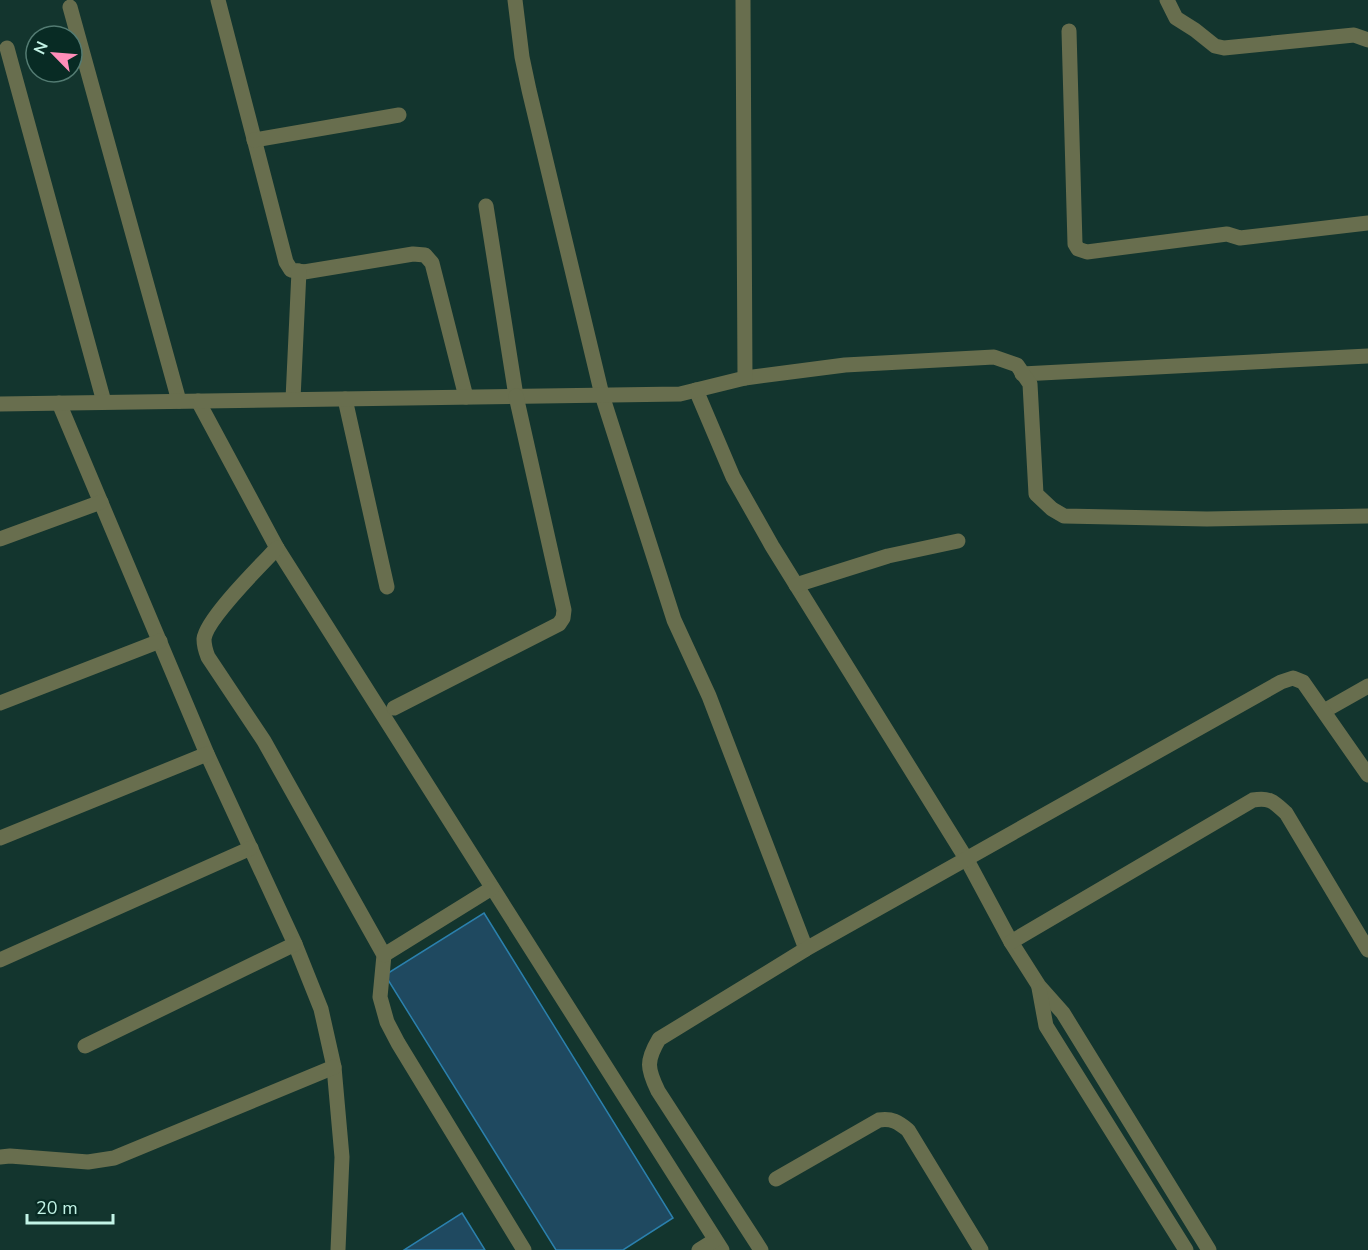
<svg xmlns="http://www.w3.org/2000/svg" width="1368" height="1250" viewBox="0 0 1368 1250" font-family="'Nunito Sans',sans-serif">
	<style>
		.building { fill: #1f4960; stroke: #2b80ad; stroke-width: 1.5 }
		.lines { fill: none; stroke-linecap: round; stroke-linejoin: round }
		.lane { stroke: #686e4e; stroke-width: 15 }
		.street { stroke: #686e4e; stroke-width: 15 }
	</style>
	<rect width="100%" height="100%" fill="#13352e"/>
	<g class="building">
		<path d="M484 913 673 1218 623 1250H556L385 975Z"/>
		<path d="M462 1213 485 1250H404Z"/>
	</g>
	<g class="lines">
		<g class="lane">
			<path d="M486 206 516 396"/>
			<path d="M198 401 277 548 722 1250"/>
			<path d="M277 548C261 565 206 619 204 639 204 646 206 652 208 657L264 741 384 955 380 997 387 1022 398 1043 524 1250"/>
			<path d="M967 860 1011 942 1039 986 1063 1013 1209 1250"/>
			<path d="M1011 942 1253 800C1270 797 1274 802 1286 813L1368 950"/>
			<path d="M384 955 492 888"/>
			<path d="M1039 988 1046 1026 1186 1250"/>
			<path d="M776 1179 879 1120C892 1118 898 1122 908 1130L981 1250"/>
			<path d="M699 1250 715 1240"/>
		</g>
		<g class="street">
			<path d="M218 0 286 262 291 270 304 272 413 254 425 255 432 263 466 397"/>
			<path d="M515 0 522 57 529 90 602 395 674 620 709 696 806 949"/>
			<path d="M1167 0 1176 18 1195 30 1215 46 1224 48 1354 35 1368 40"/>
			<path d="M70 7 179 401"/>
			<path d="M1069 31 1075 244 1078 249 1087 252 1227 234 1240 238 1368 223"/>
			<path d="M7 48 104 402"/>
			<path d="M254 140 399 115"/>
			<path d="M1022 374 1368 356"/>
			<path d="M745 378 845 365 994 357 1017 365 1030 384 1036 494 1052 509 1064 516 1207 519 1368 516"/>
			<path d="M696 390 733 477 772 546 967 860"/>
			<path d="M293 399 299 271"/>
			<path d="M345 399 387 587"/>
			<path d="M59 403 207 754 295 944 321 1009 334 1067 342 1157 338 1250"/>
			<path d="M0 404 680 394 745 378 743 0"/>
			<path d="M0 539 101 502"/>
			<path d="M796 585 888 556 958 541"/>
			<path d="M0 703 160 641"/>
			<path d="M394 708 559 624 563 618 564 610 516 396"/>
			<path d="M1324 711 1368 686"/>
			<path d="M0 838 207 754"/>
			<path d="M0 960 251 848"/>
			<path d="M85 1046 295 944"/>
			<path d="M0 1157 10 1156 88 1162 114 1158 334 1067"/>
			<path d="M761 1250 658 1091C647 1068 646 1061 659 1039L806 949 1281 682 1293 678 1303 682 1368 775"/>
		</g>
	</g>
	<g transform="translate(54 54) rotate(295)"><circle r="28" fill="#082b24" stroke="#537b72" stroke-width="1.5"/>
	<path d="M0-4.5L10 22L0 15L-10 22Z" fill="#ff8eb9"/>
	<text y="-9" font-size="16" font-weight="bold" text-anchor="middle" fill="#c3f3e6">N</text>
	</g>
	<path d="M27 1214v9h86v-9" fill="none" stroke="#c3f3e6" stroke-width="3"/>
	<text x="36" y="1214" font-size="18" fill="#c3f3e6" stroke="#082b24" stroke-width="4.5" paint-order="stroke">20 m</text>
</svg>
